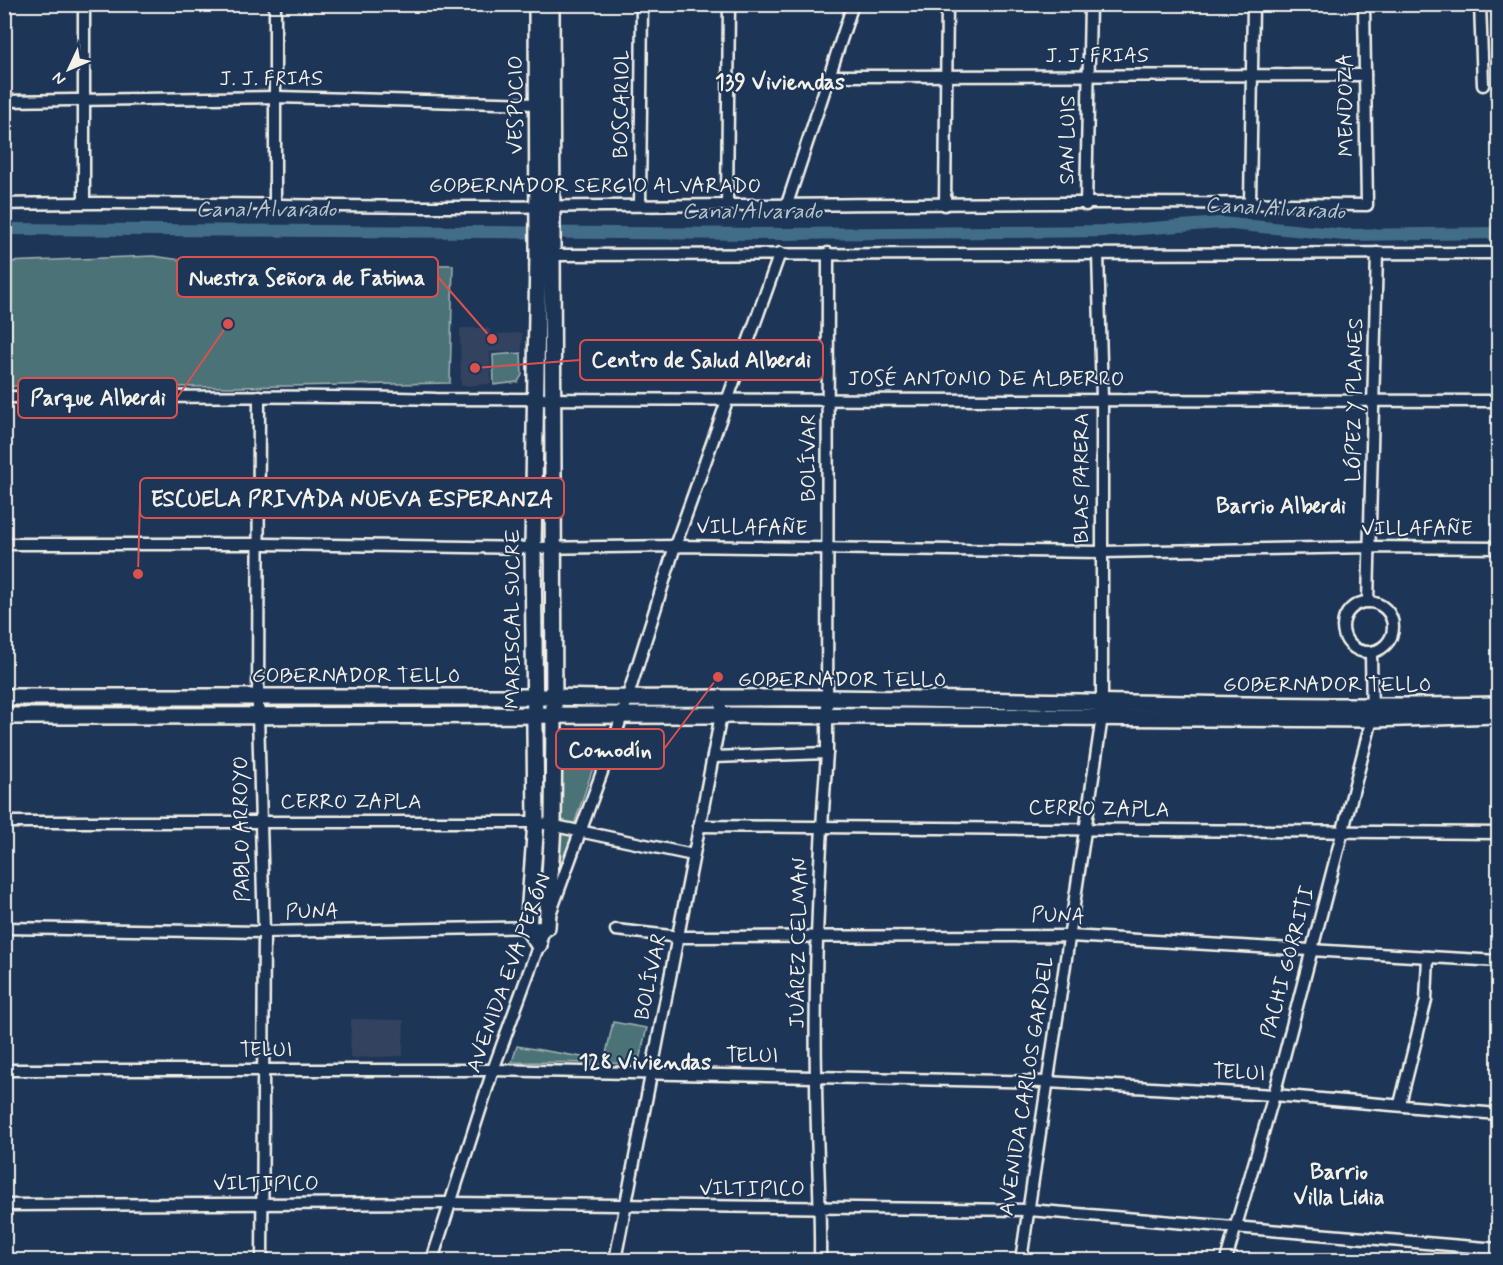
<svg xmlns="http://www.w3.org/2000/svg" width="1503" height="1265" viewBox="0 0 1503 1265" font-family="Mynerve,sans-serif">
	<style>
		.built { fill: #33435e }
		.green { fill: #4c7377; stroke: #a0b2b0; stroke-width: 1.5 }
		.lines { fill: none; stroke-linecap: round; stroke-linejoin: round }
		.canal { stroke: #426d88; stroke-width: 12 }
		.street-casing { stroke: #f4f1e8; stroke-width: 15 }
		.secondary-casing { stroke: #f4f1e8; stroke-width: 20 }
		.street { stroke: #1d3557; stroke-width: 10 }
		.secondary { stroke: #1d3557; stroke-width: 15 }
		.labels { text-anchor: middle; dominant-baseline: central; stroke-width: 4.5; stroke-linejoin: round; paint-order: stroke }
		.street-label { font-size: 21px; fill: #f4f1e8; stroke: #1d3557 }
		.neighbourhood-label { font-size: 22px; font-weight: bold; fill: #f4f1e8; stroke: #1d3557 }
		.water-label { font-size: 22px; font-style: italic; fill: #b6c3c6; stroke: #1d3557 }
		.leader { fill: none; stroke: #dc504e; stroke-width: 2 }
		.callout-dot { fill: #dc504e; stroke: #1d3557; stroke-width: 2 }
		.callout { fill: #1d3557; stroke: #dc504e; stroke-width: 2 }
		.callout-label { font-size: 22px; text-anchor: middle; font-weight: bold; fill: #f4f1e8 }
	</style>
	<rect width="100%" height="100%" fill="#1d3557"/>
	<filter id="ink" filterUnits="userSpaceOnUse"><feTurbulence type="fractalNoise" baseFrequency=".0167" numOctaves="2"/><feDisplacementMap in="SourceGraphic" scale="12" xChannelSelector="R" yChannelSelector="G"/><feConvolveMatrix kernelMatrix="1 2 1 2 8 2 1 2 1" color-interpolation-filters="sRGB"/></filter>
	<g filter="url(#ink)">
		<g class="built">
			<path d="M460 328H489L490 334 522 333V351L490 352 491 384 461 386Z"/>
			<path d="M351 1019 404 1020 403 1056 350 1058Z"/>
		</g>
		<g class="green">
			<path d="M153 256 202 263 453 265 450 383 237 387 5 386V262Z"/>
			<path d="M521 353 522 375 518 382 494 385 493 355Z"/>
			<path d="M562 734 604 735 574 825 561 821Z"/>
			<path d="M557 829 573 835 553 896Z"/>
			<path d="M613 1022 647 1028 638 1064 604 1063Z"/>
			<path d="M517 1046 599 1060V1063L512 1062Z"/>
		</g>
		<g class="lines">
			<path class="canal" d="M4 229 783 234 1112 231 1221 223 1345 235 1498 233"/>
			<defs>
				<g id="street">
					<path d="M1480 4 1483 85"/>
					<path d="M829 76 1365 75"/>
					<path d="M4 101 277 97 537 104"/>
					<path d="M84 202V4"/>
					<path d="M1250 203 1253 4"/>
					<path d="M4 204C155 200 306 207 456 207 760 206 1063 200 1367 205L1364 4"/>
					<path d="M275 204V4"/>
					<path d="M727 204 729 4"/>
					<path d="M787 204 853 4"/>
					<path d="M640 205 642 4"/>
					<path d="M945 205 947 4"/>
					<path d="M1086 205 1090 4"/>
					<path d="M547 255 1498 253"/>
					<path d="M259 396 258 715 264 932 262 1260"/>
					<path d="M4 397C148 398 292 394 436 399L1498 401"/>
					<path d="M4 544H266L533 548 675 546 1101 552 1372 547 1498 548"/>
					<path d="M1368 602 1377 253"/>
					<circle cx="1368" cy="627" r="25"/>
					<path d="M713 757 827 753"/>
					<path d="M4 822H536L693 855"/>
					<path d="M699 826 1498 833"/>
					<path d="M4 928 264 932 547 927"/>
					<path d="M616 930 680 937 1070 936 1498 961"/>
					<path d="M4 1070H493L1047 1082 1274 1095 1498 1114"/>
					<path d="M1400 1104 1426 1000 1428 957"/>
					<path d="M4 1205 451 1203 1029 1210 1498 1249"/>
					<path d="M432 1260 493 1070 617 731 675 546 780 253"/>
					<path d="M615 1260 721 715V700"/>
					<path d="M820 1260C821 1199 816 1139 816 1077 814 970 819 860 827 753L828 253"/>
					<path d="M1021 1260 1102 717V399L1098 253"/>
					<path d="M1226 1260 1274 1095 1372 719 1371 652"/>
				</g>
				<g id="secondary">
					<path d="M537 4 538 255 533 548 536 822 528 929 539 945"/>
					<path d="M4 697H552C644 700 736 697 828 698 1052 700 1275 709 1498 705"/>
					<path d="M4 716 721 715 1372 719 1498 715"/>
					<path d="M547 927 553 824 554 715 551 4"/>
				</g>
			</defs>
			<use href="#street" class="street-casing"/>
			<use href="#secondary" class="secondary-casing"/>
			<use href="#street" class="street"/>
			<use href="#secondary" class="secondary"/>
		</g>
	</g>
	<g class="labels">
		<g class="street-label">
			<text x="1097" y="56">J. J. FRIAS</text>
			<text x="271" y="79">J. J. FRIAS</text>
			<text transform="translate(622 104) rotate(-89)">BOSCARIOL</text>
			<text transform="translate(516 105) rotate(-90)">VESPUCIO</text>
			<text transform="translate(1346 105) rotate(-91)">MENDOZA</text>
			<text transform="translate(1068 140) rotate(-89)">SAN LUIS</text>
			<text x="595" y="186">GOBERNADOR SERGIO ALVARADO</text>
			<text x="986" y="379">JOSÉ ANTONIO DE ALBERRO</text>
			<text transform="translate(1355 400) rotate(-89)">LÓPEZ Y PLANES</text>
			<text transform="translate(809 458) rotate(-90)">BOLÍVAR</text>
			<text transform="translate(1082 478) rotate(-90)">BLAS PARERA</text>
			<text transform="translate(752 528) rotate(1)">VILLAFAÑE</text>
			<text x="1417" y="529">VILLAFAÑE</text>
			<text transform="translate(513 619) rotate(-90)">MARISCAL SUCRE</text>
			<text x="356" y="676">GOBERNADOR TELLO</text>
			<text x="842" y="680">GOBERNADOR TELLO</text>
			<text x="1327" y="685">GOBERNADOR TELLO</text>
			<text x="351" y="802">CERRO ZAPLA</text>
			<text transform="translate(1099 809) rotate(1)">CERRO ZAPLA</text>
			<text transform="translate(242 829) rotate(-91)">PABLO ARROYO</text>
			<text transform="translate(312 912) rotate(-1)">PUNA</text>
			<text transform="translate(1058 916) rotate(2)">PUNA</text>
			<text transform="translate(799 943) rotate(-89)">JUÁREZ CELMAN</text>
			<text transform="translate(1288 962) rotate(-75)">PACHI GORRITI</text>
			<text transform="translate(509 973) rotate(-70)">AVENIDA EVA PERÓN</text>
			<text transform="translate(651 977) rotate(-78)">BOLÍVAR</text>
			<text x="266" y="1050">TELUI</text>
			<text transform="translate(752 1056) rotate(1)">TELUI</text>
			<text transform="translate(1239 1073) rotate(3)">TELUI</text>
			<text transform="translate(1027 1086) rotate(-81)">AVENIDA CARLOS GARDEL</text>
			<text x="266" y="1184">VILTIPICO</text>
			<text x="752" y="1189">VILTIPICO</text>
		</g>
		<g class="neighbourhood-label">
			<text x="780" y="83">139 Viviendas</text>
			<text x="1281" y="507">Barrio Alberdi</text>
			<text x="645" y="1063">128 Viviendas</text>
			<text x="1339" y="1173">Barrio<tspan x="1339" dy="25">Villa Lidia</tspan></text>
		</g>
		<g class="water-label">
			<text transform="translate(1275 209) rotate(3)">Canal Alvarado</text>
			<text x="266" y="210">Canal Alvarado</text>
			<text x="752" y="212">Canal Alvarado</text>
		</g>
	</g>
	<path class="leader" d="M492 339L438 277M475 368L580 360M228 324L177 398M138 574L140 498M718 677L664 749"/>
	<g class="callout-dot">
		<circle cx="492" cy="339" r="6"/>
		<circle cx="475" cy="368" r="6"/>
		<circle cx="228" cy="324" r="6"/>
		<circle cx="138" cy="574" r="6"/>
		<circle cx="718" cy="677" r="6"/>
	</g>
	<g class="callout">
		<rect x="177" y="257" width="261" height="40" rx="6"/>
		<rect x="580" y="340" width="243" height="40" rx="6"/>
		<rect x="18" y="378" width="159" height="40" rx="6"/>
		<rect x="140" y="478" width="424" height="40" rx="6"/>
		<rect x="556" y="729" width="108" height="40" rx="6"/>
	</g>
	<g class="callout-label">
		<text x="307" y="285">Nuestra Señora de Fatima</text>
		<text x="701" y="367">Centro de Salud Alberdi</text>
		<text x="98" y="405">Parque Alberdi</text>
		<text x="352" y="506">ESCUELA PRIVADA NUEVA ESPERANZA</text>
		<text x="610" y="757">Comodín</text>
	</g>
	<rect width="1503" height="1265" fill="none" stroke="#1d3557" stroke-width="24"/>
	<rect x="12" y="12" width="1479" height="1241" fill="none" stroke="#f4f1e8" stroke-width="2" filter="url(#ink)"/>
	<g transform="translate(69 69) rotate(226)" stroke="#1d3557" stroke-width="4.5" paint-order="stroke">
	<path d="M0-4.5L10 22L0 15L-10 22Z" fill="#f4f1e8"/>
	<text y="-9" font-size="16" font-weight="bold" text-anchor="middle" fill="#f4f1e8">N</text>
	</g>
</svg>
